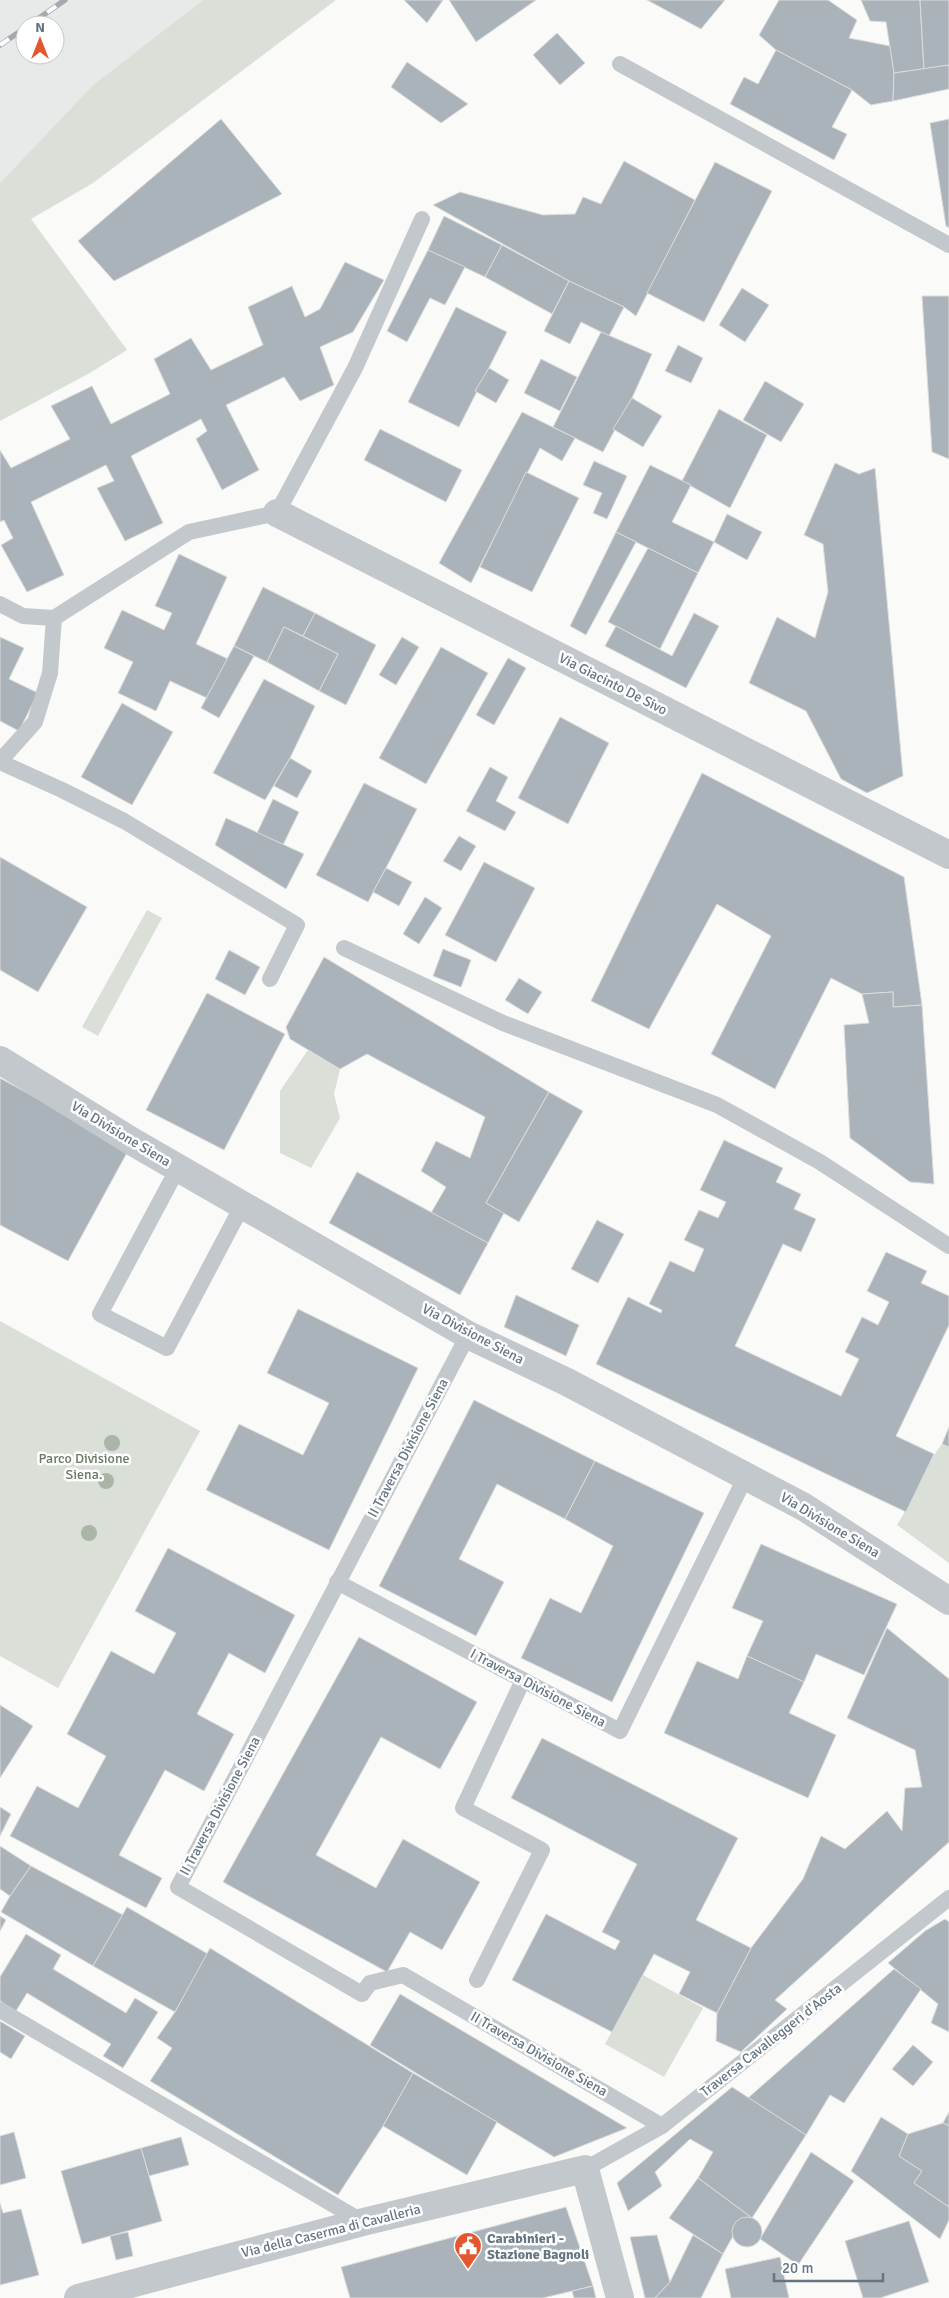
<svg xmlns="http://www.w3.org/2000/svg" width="949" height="2298" viewBox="0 0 949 2298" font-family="Signika,sans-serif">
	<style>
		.built { fill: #e8e9e9; fill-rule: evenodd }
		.green { fill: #dadfd7 }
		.building { fill: #aab3b9; stroke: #dcdcda }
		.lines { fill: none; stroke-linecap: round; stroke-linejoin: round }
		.lane { stroke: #c3c8cc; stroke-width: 16 }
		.street { stroke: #c3c8cc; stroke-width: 28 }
		.rail-casing { stroke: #a2aab0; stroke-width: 5.5 }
		.rail { stroke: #fff; stroke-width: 4; stroke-dasharray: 11; stroke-linecap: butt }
		.tree { fill: #aab4a7 }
		.labels { text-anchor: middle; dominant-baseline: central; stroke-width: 5; stroke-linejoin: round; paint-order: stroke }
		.street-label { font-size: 14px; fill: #657683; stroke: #fff }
		.park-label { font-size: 14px; fill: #687a64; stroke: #fff }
		.poi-label { font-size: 14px; font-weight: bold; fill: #657683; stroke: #fff; text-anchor: start }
	</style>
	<rect width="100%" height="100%" fill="#fafaf8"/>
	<path class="built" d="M0 0H203L93 85 0 183ZM25 25H55V55H25Z"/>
	<g class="green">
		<path d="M203 0H336L93 183 31 219 127 350 88 374 0 421V183L93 85Z"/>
		<path d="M147 910 162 918 98 1036 82 1027Z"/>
		<path d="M308 1050 340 1069 334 1094 340 1118 311 1168 280 1153V1091Z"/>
		<path d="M0 1321 200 1431 58 1688 0 1656Z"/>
		<path d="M942 1444 949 1447V1563L897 1525C914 1499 923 1468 942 1444Z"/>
		<path d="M643 1975 703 2008 664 2077 605 2044Z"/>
	</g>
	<g class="building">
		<path d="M404 0H443L427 23Z"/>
		<path d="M449 0H536L476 42Z"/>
		<path d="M647 0H725L701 29Z"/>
		<path d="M779 0H828L857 20 849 38 890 46 894 73 893 101 871 105 852 90 776 50 759 35Z"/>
		<path d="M861 0H920L924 69 894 73 886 22 870 21Z"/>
		<path d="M920 0H949V65L924 69Z"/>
		<path d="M557 33 585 63 560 85 533 55Z"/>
		<path d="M776 50 852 90 832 127 847 134 834 160 730 104 744 77 758 84Z"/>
		<path d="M407 62 468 104 441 123 391 87Z"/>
		<path d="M949 65V89L893 101 894 73Z"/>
		<path d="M221 119 282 194 114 281 78 241Z"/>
		<path d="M949 119V228L946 226 930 123Z"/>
		<path d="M624 161 695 200 636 316 624 307 569 281 433 205 460 192 543 215 575 214 583 197 601 204Z"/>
		<path d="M715 162 772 191 704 322 647 293Z"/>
		<path d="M444 216 502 245 485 277 428 250Z"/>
		<path d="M502 245 569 281 552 314 485 277Z"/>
		<path d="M428 250 465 267 445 305 430 298 407 342 387 331Z"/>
		<path d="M345 262 384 280 353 332 320 347 334 385 300 401 284 377 226 405 259 470 222 490 196 439 207 431 201 419 131 456 163 523 125 541 97 488 114 481 106 465 31 502 64 575 27 592 1 545 13 538 4 520 0 522V450L11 468 70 439 51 406 92 386 111 424 170 394 154 359 191 338 211 370 263 345 248 307 292 286 305 317 320 309Z"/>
		<path d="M569 281 624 307 609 336 581 322 570 344 544 331Z"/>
		<path d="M742 288 769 305 745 342 719 325Z"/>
		<path d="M922 296H949V459L932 452Z"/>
		<path d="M456 307 507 332 459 427 408 402Z"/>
		<path d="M601 332 652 354 632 398 603 452 553 427Z"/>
		<path d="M678 345 703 358 691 383 665 371Z"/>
		<path d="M541 359 577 377 560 411 524 393Z"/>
		<path d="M489 368 509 380 496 403 475 391Z"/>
		<path d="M765 381 804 404 781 442 743 420Z"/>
		<path d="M632 398 662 416 643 447 613 429Z"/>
		<path d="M719 409 767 435 730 508 682 481Z"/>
		<path d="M522 412 575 438 562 461 540 448 471 583 439 563Z"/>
		<path d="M380 429 462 470 446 502 364 460Z"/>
		<path d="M594 461 627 476 607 519 593 513 602 493 583 485Z"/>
		<path d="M835 463 859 474 875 468 903 776 867 793 841 779 806 711 749 683 777 617 815 638 828 592 823 544 804 535Z"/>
		<path d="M650 465 691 485 672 522 714 542 698 573 616 532Z"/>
		<path d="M526 472 579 498 532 592 480 567Z"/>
		<path d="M727 514 762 532 747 560 714 542Z"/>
		<path d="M616 532 636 542 586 635 570 626Z"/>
		<path d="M648 548 698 573 660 649 608 622Z"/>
		<path d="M179 554 227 577 196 644 228 659 207 698 170 681 156 711 118 693 133 662 104 648 122 610 164 630 172 613 155 606Z"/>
		<path d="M263 587 315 613 303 636 284 627 267 662 234 646Z"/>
		<path d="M315 613 376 645 346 705 319 691 338 654 303 636Z"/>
		<path d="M694 613 719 626 686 688 605 646 616 626 672 656Z"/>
		<path d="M284 627 338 654 319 691 267 662Z"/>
		<path d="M0 637 24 648 9 679 38 693 19 731 0 721Z"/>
		<path d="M402 637 419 647 396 685 379 675Z"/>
		<path d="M234 646 254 656 219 718 201 708Z"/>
		<path d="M441 647 488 673 426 784 379 758Z"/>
		<path d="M508 658 526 668 494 725 476 715Z"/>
		<path d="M264 679 315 706 290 758 265 800 213 773Z"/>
		<path d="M122 703 173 732 132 805 81 777Z"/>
		<path d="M560 717 609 743 568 824 518 798Z"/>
		<path d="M290 758 312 771 297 798 274 786Z"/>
		<path d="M490 767 508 777 496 801 516 812 505 831 466 811Z"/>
		<path d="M702 773 904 877 922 1005 893 1007V992L862 994 831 978 775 1089 711 1054 771 936 717 904 649 1029 591 1001Z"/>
		<path d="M364 783 417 809 368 902 316 875Z"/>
		<path d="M273 799 299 812 283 845 257 833Z"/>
		<path d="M226 818 304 854 286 889 215 845Z"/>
		<path d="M459 836 476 846 461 871 443 861Z"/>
		<path d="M0 857 87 907 38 992 0 970Z"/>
		<path d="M484 862 535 888 496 962 445 935Z"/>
		<path d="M386 868 412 882 399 906 373 892Z"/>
		<path d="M425 897 442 908 419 944 403 934Z"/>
		<path d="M443 949 471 960 461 987 433 976Z"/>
		<path d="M229 950 260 967 245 995 215 979Z"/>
		<path d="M324 957 549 1092 486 1203 504 1213 488 1243 431 1213 446 1187 421 1171 436 1141 470 1158 485 1117 367 1054 340 1069 290 1039 286 1027Z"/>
		<path d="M519 978 542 992 528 1014 505 1000Z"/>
		<path d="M893 992V1007L922 1005 934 1184 910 1182 850 1138 844 1025 869 1023 862 994Z"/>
		<path d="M207 993 285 1034 224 1150 146 1110Z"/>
		<path d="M0 1078 129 1149 68 1261 0 1225Z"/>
		<path d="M549 1092 583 1111 519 1222 486 1203Z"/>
		<path d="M724 1140 783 1168 776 1182 801 1194 794 1209 816 1219 801 1252 783 1244 735 1346 841 1396 859 1359 845 1352 862 1317 878 1325 889 1302 867 1291 886 1252 927 1271 921 1283 949 1296V1325L896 1436 934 1454 906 1512 596 1364 628 1297 661 1313 662 1310 649 1304 670 1261 694 1272 704 1249 684 1240 699 1210 718 1218 726 1202 700 1190Z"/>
		<path d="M357 1172 488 1243 460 1295 329 1223Z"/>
		<path d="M597 1220 624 1234 598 1283 571 1269Z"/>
		<path d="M516 1295 579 1325 566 1356 504 1327Z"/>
		<path d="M298 1309 418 1368 329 1550 206 1490 239 1424 303 1455 329 1403 267 1373Z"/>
		<path d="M474 1400 595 1461 565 1519 497 1484 459 1559 504 1582 476 1636 379 1586Z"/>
		<path d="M949 1427V1447L942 1444Z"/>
		<path d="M595 1461 704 1513 612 1702 521 1658 550 1598 581 1613 613 1546 565 1519Z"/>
		<path d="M761 1544 897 1604 864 1675 816 1654 804 1682 747 1656 763 1621 732 1608Z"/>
		<path d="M168 1548 295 1615 265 1673 229 1653 197 1714 234 1734 204 1791 165 1770 119 1855 162 1878 146 1908 10 1836 37 1786 78 1808 106 1756 67 1734 111 1651 154 1674 176 1633 135 1611Z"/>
		<path d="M887 1628 949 1679V1842L775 2000 787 2009 741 2052 716 2041 717 2013 751 1948 803 1879 821 1836 845 1849 887 1811 902 1831 905 1788 922 1787 915 1750 847 1718Z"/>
		<path d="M359 1637 477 1702 440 1769 381 1737 316 1855 376 1888 403 1839 480 1882 442 1950 410 1932 387 1972 223 1882Z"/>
		<path d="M747 1656 804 1682 789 1713 836 1735 808 1798 664 1733 697 1661 738 1679Z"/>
		<path d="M0 1705 33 1726 0 1778Z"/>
		<path d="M542 1738 738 1838 696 1920 751 1948 717 2013 679 1994 690 1972 654 1954 612 2032 512 1980 546 1914 615 1950 620 1941 602 1932 637 1864 511 1798Z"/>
		<path d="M0 1807 11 1814 0 1836Z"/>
		<path d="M0 1846 31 1866 10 1896 0 1889Z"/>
		<path d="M31 1866 123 1915 93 1966 1 1912 10 1896Z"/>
		<path d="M127 1907 208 1954 175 2012 93 1966Z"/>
		<path d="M0 1916 6 1920 0 1931Z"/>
		<path d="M945 1919 949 1922V2032L931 2023 938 2004 888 1963 925 1931Z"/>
		<path d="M26 1934 61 1955 53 1969 126 2013 135 1998 158 2012 123 2068 103 2056 111 2044 27 1993 16 2011 0 2001V1977Z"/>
		<path d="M210 1948 413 2073 383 2126 338 2195 150 2081 172 2048 157 2038 175 2012Z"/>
		<path d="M894 1969 921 1989 844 2103 830 2095 806 2135 748 2098Z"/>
		<path d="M400 1994 627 2128 554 2157 370 2045Z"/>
		<path d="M0 2021 25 2036 11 2059 0 2052Z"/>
		<path d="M913 2045 933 2062 913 2086 892 2069Z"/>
		<path d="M413 2073 497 2122 467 2175 383 2126Z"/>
		<path d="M732 2087 806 2135 752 2218 698 2178 713 2152 690 2139 655 2172 662 2186 628 2211 617 2183Z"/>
		<path d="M949 2112V2126L943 2123Z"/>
		<path d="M881 2117 908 2134 899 2156 922 2171 914 2183 949 2207V2220L940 2239 851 2171Z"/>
		<path d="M943 2123 949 2126V2207L914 2183 922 2171 899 2156 908 2134Z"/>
		<path d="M14 2132 26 2178 0 2185V2136Z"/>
		<path d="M181 2137 189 2165 149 2176 141 2148Z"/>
		<path d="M141 2148 162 2221 82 2244 61 2171Z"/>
		<path d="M811 2152 854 2181 798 2265 760 2239Z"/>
		<path d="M698 2178 752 2218H744L734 2225 733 2236 723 2254 669 2218Z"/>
		<path d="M0 2203 3 2213 21 2209 39 2275 0 2285Z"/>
		<path d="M566 2207 593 2286 543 2298H350L341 2267Z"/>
		<circle cx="747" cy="2232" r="15"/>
		<path d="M909 2221 929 2282 880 2298H863L845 2241Z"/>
		<path d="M128 2232 133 2256 116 2260 110 2236Z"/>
		<path d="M657 2235 670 2282 655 2298H645L630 2237Z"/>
		<path d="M693 2235 723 2254 701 2298H655L670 2282Z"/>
		<path d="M780 2257 789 2298H731L725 2269Z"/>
		<path d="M593 2286 596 2298H574L572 2291Z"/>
	</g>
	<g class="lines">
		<g class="lane">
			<path d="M620 64 949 245"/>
			<path d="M0 604 23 616 54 618 189 532 277 513 355 368 422 219"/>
			<path d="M0 761 35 722 50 673 54 618"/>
			<path d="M0 762 62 790 124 821 297 925 270 979"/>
			<path d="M344 948 503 1023 717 1105 820 1162 949 1246"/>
			<path d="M178 1168 100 1314 167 1348 242 1206"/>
			<path d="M468 1335 178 1887 362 1994 370 1983 403 1975 662 2126"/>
			<path d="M337 1582 620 1731 746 1476"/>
			<path d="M477 1980 542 1850 463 1808 523 1680"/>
			<path d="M0 2010 363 2222"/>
			<path d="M585 2169 662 2126 949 1898"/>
		</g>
		<g class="street">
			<path d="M277 513 949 855"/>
			<path d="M0 1060 133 1142 468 1335 567 1382 804 1507 949 1601"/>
			<path d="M78 2298 363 2222 585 2169 620 2298"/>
		</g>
		<defs>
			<g id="rail">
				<path d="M29 25 65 0"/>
				<path d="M0 45 25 28"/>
			</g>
		</defs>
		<use href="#rail" class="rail-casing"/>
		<use href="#rail" class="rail"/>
	</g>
	<g class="tree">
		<circle cx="112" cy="1443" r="8"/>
		<circle cx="106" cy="1481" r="8"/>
		<circle cx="89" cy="1533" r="8"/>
	</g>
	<defs>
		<symbol id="civic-pin" viewBox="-11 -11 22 30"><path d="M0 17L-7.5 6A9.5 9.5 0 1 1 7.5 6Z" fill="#e4572e" stroke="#fff"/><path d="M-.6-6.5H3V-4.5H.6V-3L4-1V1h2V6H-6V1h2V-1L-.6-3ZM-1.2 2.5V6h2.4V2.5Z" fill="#fff"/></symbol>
	</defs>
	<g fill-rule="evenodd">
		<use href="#civic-pin" x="452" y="2230" width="32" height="43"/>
	</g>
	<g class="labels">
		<g class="street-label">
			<text transform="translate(613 684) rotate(27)">Via Giacinto De Sivo</text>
			<text transform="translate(121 1134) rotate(31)">Via Divisione Siena</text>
			<text transform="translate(473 1334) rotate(28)">Via Divisione Siena</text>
			<text transform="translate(408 1448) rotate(-62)">II Traversa Divisione Siena</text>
			<text transform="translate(830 1525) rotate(31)">Via Divisione Siena</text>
			<text transform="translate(538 1688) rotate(28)">I Traversa Divisione Siena</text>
			<text transform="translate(220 1806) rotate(-62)">II Traversa Divisione Siena</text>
			<text transform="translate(771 2040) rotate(-38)">Traversa Cavalleggeri d'Aosta</text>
			<text transform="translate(539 2054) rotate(30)">II Traversa Divisione Siena</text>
			<text transform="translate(331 2231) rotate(-14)">Via della Caserma di Cavalleria</text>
		</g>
		<g class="park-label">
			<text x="84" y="1458">Parco Divisione<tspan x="84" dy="16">Siena.</tspan></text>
		</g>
		<g class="poi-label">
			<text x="487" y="2238">Carabinieri -<tspan x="487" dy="16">Stazione Bagnoli</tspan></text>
		</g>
	</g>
	<g transform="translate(40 40)"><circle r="24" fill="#ffffff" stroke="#c1c8cd"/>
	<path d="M0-4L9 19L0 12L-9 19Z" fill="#e4572e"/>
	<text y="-8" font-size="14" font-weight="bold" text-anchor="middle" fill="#657683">N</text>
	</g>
	<path d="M774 2273v8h109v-8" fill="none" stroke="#657683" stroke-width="2.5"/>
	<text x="782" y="2273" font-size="15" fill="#657683" stroke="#ffffff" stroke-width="4" paint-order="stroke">20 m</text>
</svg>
